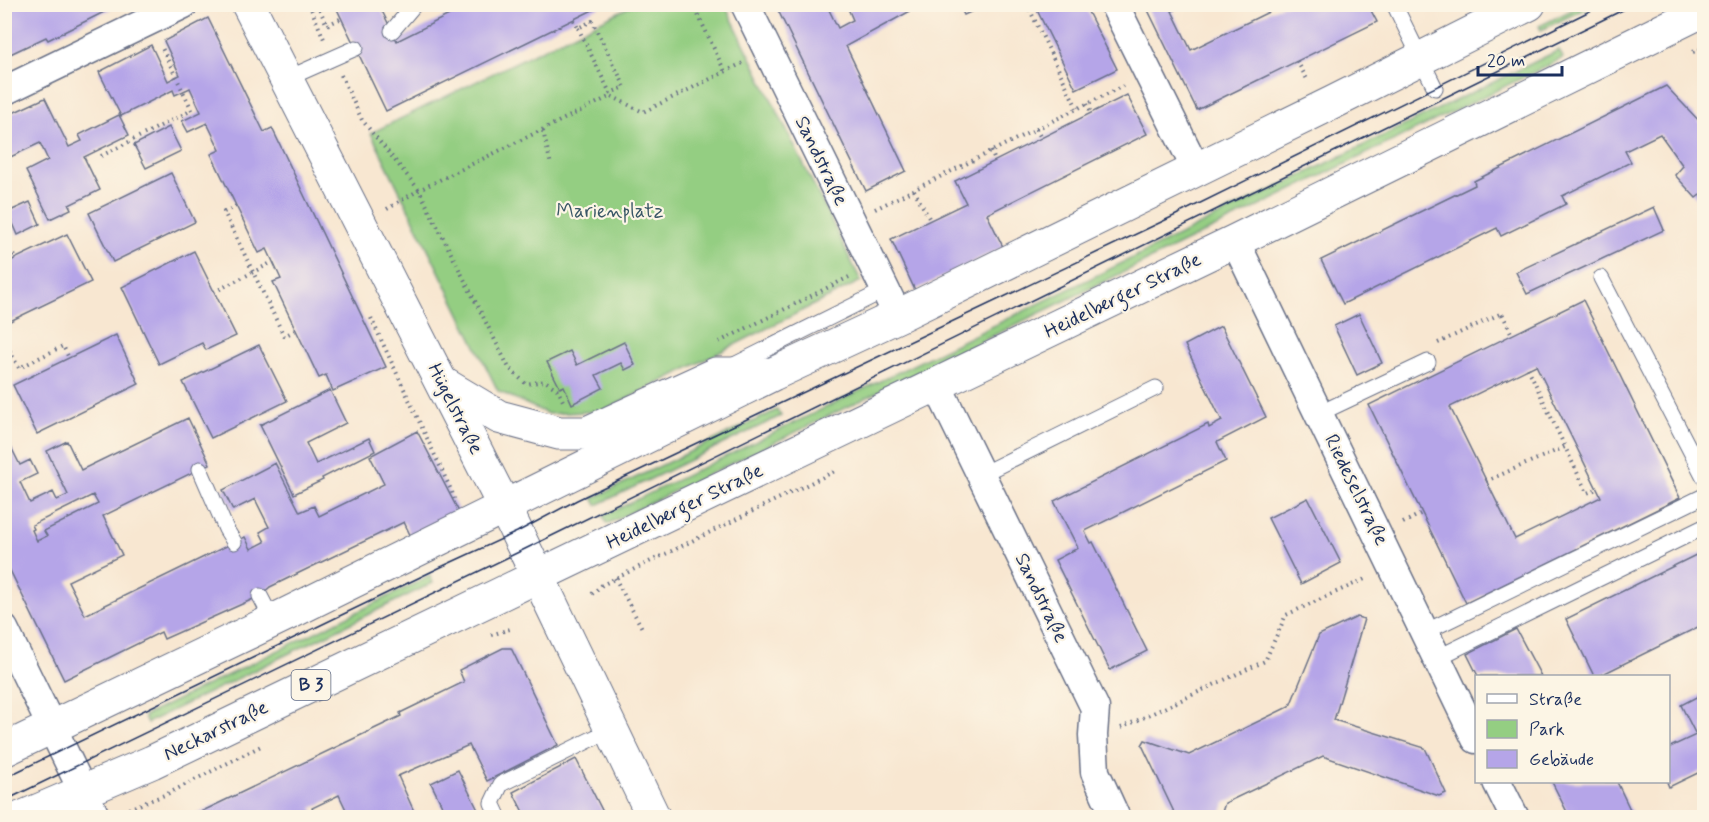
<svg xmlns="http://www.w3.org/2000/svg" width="1709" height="822" viewBox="0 0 1709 822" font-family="Mynerve,sans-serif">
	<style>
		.green { fill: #94ce82; stroke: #587e70; stroke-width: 1.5 }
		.building { fill: #b5a5e8; fill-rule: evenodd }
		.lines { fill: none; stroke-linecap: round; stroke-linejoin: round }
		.lane-casing { stroke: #686f86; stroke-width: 17 }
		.street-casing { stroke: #686f86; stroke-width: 31 }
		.secondary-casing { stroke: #686f86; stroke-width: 35 }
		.primary-casing { stroke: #686f86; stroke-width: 35 }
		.path { stroke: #686f86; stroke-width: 4; stroke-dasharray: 1.5 4.5; stroke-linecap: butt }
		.lane { stroke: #fff; stroke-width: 15 }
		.street { stroke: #fff; stroke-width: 28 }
		.secondary { stroke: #fff; stroke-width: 33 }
		.primary { stroke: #fff; stroke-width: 33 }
		.tram { stroke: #1b2f5e; stroke-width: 1.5 }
		.labels { text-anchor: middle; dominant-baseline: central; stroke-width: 4.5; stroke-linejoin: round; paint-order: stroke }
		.shield { fill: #fcf5e5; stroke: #5e6a86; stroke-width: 1.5 }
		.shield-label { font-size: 18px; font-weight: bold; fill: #1b2f5e }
		.street-label { font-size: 20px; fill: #1b2f5e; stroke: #fcf5e5 }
		.park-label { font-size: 20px; fill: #395767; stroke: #fcf5e5 }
	</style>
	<rect width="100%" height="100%" fill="#fcf5e5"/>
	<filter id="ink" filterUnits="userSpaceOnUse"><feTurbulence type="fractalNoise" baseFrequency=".0167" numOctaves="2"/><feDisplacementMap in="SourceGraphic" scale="12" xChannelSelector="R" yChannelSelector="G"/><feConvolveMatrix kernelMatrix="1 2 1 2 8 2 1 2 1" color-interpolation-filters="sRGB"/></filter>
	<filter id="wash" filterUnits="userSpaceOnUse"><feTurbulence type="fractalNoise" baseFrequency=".008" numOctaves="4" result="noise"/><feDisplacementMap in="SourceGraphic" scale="24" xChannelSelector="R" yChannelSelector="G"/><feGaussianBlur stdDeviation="1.35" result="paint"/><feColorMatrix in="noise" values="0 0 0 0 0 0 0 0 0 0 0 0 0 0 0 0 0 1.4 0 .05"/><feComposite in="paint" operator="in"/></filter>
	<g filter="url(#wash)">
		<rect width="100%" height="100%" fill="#f8e7d1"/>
		<g class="green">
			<path d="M633 5H725L861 281 603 411 548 414 498 391 371 133Z"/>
			<path d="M1582 5H1593L1541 30 1539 26Z"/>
			<path d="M1559 50 1563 58 607 524 603 516Z"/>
			<path d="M777 410 781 416 597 505 593 498Z"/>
			<path d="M430 576 433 583 147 723 144 716Z"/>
		</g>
		<g id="blocks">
			<g class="building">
				<path d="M4 4H120L48 40 46 37 4 57Z"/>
				<path d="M471 4H605L386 111 335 5H379L397 41Z"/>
				<path d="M775 4H826L838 28 853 20 846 4H923L846 46 906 171 866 191Z"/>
				<path d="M1034 4H1084L1117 69 1076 89Z"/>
				<path d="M1145 4H1186L1172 11 1191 50 1283 5H1368L1377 22 1197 110Z"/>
				<path d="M959 5H986L964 15Z"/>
				<path d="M208 18 264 132 272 128 386 367 333 391 326 375 319 378 273 282 281 279 267 249 259 253 211 154 220 150 207 123 188 132 182 121 201 112 190 88 175 95 173 90 121 116 99 72 151 45 168 81 180 75 164 41Z"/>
				<path d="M1666 86 1704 126V199L1700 195 1696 198 1675 175 1683 166 1660 134 1625 151 1631 162 1562 196 1566 204 1501 236 1497 228 1343 304 1321 260 1475 185 1474 181Z"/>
				<path d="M1127 95 1147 134 987 214 1003 247 915 290 891 239 966 203 955 181Z"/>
				<path d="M45 98 69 147 82 141 79 135 119 115 129 135 84 157 100 190 69 205 71 209 50 219 26 171 48 160 40 143 4 160V117Z"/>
				<path d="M169 127 181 151 146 168 134 145Z"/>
				<path d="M171 173 195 222 113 262 89 213Z"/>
				<path d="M30 202 40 224 18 235 8 212Z"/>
				<path d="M1654 207 1664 230 1527 294 1516 272Z"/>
				<path d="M67 234 91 282 4 324V264Z"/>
				<path d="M194 251 236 336 206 350 202 343 159 364 122 287Z"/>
				<path d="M1583 300 1680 498 1466 603 1369 405ZM1536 365 1601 497 1515 539 1450 407Z"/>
				<path d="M1359 314 1382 363 1357 375 1334 326Z"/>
				<path d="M1221 326 1266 417 1217 442 1226 461 1085 531 1091 543 1093 542 1147 651 1110 670 1055 560 1078 548 1054 501 1208 424 1209 428 1222 421 1185 345Z"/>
				<path d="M116 335 139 384 37 434 13 385Z"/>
				<path d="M624 342 635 365 625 370 621 363 596 375 603 388 572 404 564 386 560 388 547 362 570 351 577 365Z"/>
				<path d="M259 345 287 401 211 438 183 382Z"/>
				<path d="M330 390 346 423 306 443 316 464 369 438 375 451 322 478 323 480 294 494 260 425Z"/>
				<path d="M188 418 210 464 103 516 122 555 68 581 85 615 245 537 251 549 265 542 260 532 269 527 255 499 233 510 223 490 275 463 300 512 314 506 319 516 384 484 370 456 417 431 460 514 412 539 404 522 270 587 260 596 164 639 161 632 64 680 4 558V433L20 465 30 460 37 474 20 482 30 503 53 492 57 500 68 495 47 451 67 441 81 470ZM93 495 98 504 44 531 47 536 37 541 32 530 34 529 32 525Z"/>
				<path d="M1308 498 1341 563 1301 584 1268 518Z"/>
				<path d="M1704 551V624L1599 676H1594L1566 619Z"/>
				<path d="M1357 617 1364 619 1334 720 1425 748 1446 793 1439 796 1323 756 1225 803 1220 818H1172L1174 812 1142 745 1145 740 1189 755 1290 706 1319 635Z"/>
				<path d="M1516 629 1541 676H1478L1467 654Z"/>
				<path d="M503 648H511L558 745 487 781 469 745 398 776 417 818H350L339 795 312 808 316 818H188L401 716 400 713 464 682 459 670Z"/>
				<path d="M1704 693V770L1669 787 1667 782H1668V748L1696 735 1681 705Z"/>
				<path d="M576 759 606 818H526L513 792Z"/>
				<path d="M458 770 482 818H448L431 783Z"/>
				<path d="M1552 782H1617L1634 818H1570Z"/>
			</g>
		</g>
	</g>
	<g filter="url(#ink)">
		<use href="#blocks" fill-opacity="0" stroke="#686f86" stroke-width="1.5"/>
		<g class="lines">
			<defs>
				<g id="lane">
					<path d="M1394 4 1435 88"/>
					<path d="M392 31 415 4"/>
					<path d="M286 79 356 48"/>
					<path d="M1601 278 1704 477"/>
					<path d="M732 366 885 290"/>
					<path d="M1318 414 1428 362"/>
					<path d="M200 469 226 529 234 542"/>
					<path d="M980 475 1156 388"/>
					<path d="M260 596 273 621"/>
					<path d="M1425 632 1704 496"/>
					<path d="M1437 658 1704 527"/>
					<path d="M499 818 492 803 501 784 612 729"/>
				</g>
				<g id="street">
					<path d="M745 4 898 316"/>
					<path d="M1114 4 1196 169"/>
					<path d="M4 91 184 4"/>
					<path d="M1235 241 1476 739"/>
					<path d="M937 385 1095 708 1093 735 1095 772 1116 818"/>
					<path d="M4 629 96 818"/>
					<path d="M1497 782 1515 818"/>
				</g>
				<g id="secondary">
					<path d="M442 383 499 417 559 433H587L716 374H765"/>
					<path d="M538 576 1235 241 1704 10"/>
					<path d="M4 750 285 615 773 374 898 316 1334 102 1529 4"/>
				</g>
				<g id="primary">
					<path d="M248 4 504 506 654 818"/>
					<path d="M21 818 152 762 538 576"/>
				</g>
			</defs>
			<use href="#lane" class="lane-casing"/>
			<use href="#street" class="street-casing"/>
			<use href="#secondary" class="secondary-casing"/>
			<use href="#primary" class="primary-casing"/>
			<g class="path">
				<path d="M309 4 324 39"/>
				<path d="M317 4 327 25 342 18"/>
				<path d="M693 4 725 72"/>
				<path d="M999 4H1000"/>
				<path d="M1027 4 1077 108"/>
				<path d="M1269 4 1272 10"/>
				<path d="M574 20 578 28 592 21 625 87 610 93 611 96"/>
				<path d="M578 28 610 93"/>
				<path d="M1693 52 1704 48"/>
				<path d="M1297 61 1308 81"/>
				<path d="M341 75 362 120 419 190 509 368 526 384 545 381 557 389 563 401"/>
				<path d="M1087 104 1091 113"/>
				<path d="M1036 129 1041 138"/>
				<path d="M543 131 551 165"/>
				<path d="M991 151 995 161"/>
				<path d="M101 156 192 110 161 46"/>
				<path d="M914 190 930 220"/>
				<path d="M236 206 224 212 284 336 296 330"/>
				<path d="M387 209 419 190 611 96 643 112 743 63"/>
				<path d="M875 209 1123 86"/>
				<path d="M4 256 12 252 15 259"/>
				<path d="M214 292 273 262"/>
				<path d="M371 318 452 492 454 499"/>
				<path d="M4 340 19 368 63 346 69 358"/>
				<path d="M719 342 849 277"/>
				<path d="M1438 343 1502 313 1512 335"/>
				<path d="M1528 368 1565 447"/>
				<path d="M1486 481 1565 447 1587 493 1597 489"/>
				<path d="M1403 523 1422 513"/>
				<path d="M615 578 642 628"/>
				<path d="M592 594 602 585 837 470"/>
				<path d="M491 635 510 629"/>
				<path d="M1121 728 1265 661 1286 615 1367 578"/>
				<path d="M123 811 167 794 263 745"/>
			</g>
			<use href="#lane" class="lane"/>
			<use href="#street" class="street"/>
			<use href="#secondary" class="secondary"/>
			<use href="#primary" class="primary"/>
			<g class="tram">
				<path d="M4 778 441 567 517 532 577 500 1176 215 1604 4"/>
				<path d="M4 801 525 549 1635 4"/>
			</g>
		</g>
	</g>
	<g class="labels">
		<rect class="shield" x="291.5" y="670" width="39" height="30" rx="4.5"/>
		<g class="shield-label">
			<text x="311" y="685">B 3</text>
		</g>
		<g class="street-label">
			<text transform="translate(821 161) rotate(64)">Sandstraße</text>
			<text transform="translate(1123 296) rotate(-26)">Heidelberger Straße</text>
			<text transform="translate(455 409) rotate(63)">Hügelstraße</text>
			<text transform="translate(1356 490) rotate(64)">Riedeselstraße</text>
			<text transform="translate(685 507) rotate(-26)">Heidelberger Straße</text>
			<text transform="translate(1041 598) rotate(64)">Sandstraße</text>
			<text transform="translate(216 731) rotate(-26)">Neckarstraße</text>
		</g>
		<g class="park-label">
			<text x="610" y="211">Marienplatz</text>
		</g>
	</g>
	<rect width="1709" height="822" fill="none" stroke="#fcf5e5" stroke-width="24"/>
	<rect x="1475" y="675" width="195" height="108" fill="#fcf5e5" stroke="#a2a6af" stroke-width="1.5"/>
	<rect x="1487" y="694" width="30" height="9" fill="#ffffff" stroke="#a2a6af" stroke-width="1.5"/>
	<text x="1529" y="705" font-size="18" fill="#1b2f5e">Straße</text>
	<rect x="1487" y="720" width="30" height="18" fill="#94ce82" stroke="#a2a6af" stroke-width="1.5"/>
	<text x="1529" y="735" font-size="18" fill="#1b2f5e">Park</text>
	<rect x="1487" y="750" width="30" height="18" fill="#b5a5e8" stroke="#a2a6af" stroke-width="1.5"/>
	<text x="1529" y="765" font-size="18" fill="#1b2f5e">Gebäude</text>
	<path d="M1478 66v9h84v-9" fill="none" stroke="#1b2f5e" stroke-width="3"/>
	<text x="1487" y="66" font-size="18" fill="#1b2f5e" stroke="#fcf5e5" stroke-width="4.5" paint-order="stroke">20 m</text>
</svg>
